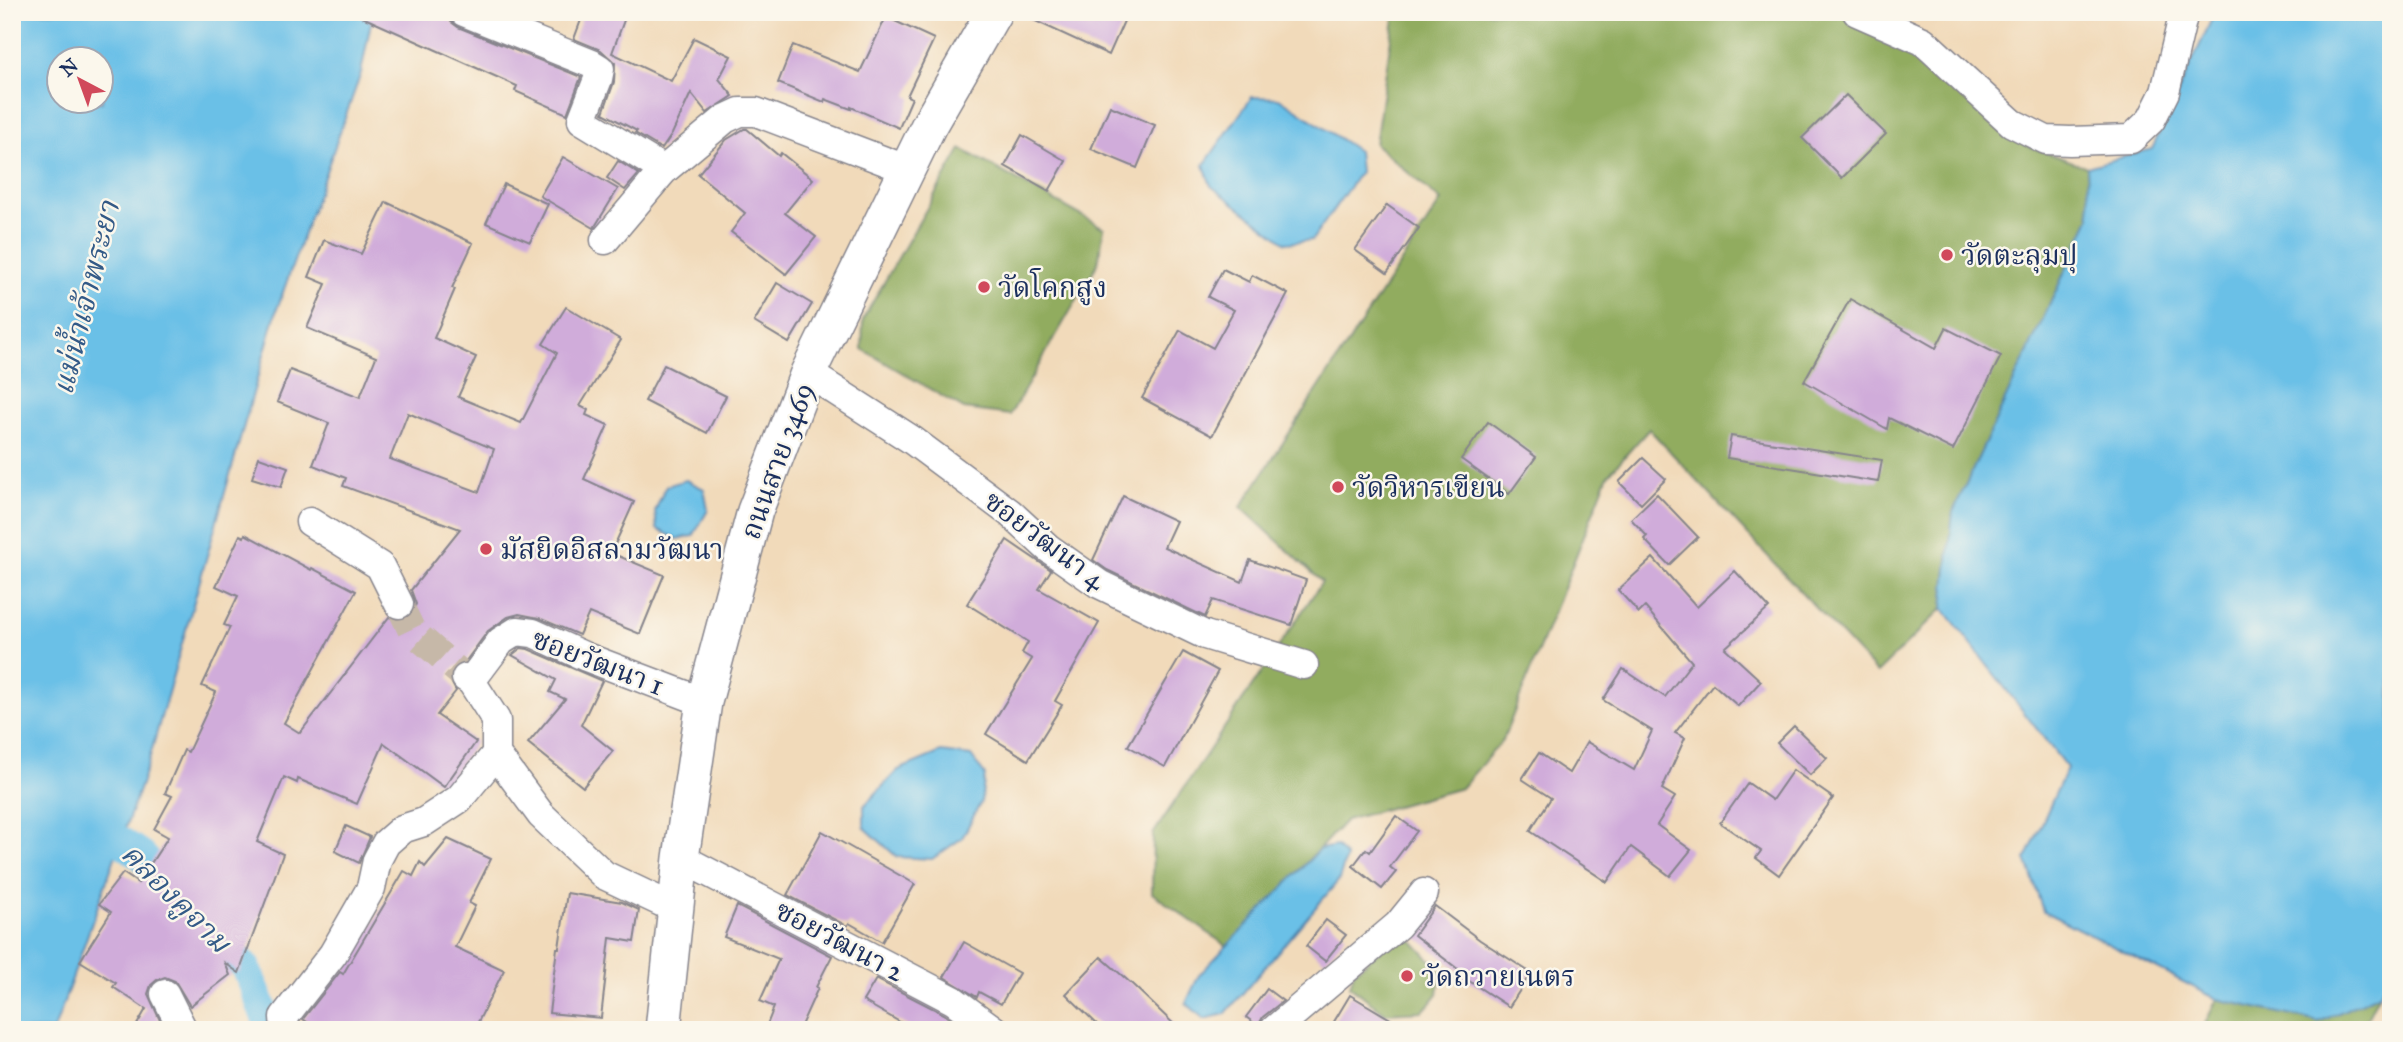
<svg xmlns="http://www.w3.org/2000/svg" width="2403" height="1042" viewBox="0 0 2403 1042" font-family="'IM FELL Great Primer','Noto Serif Thai',serif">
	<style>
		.forest { fill: #91ac5f; stroke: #566e5e; stroke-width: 2 }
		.water { fill: #6bc0e7; stroke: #4378a2; stroke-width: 2; fill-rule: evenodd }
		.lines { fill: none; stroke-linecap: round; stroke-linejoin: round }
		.canal { stroke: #6bc0e7; stroke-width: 30 }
		.building { fill: #d0acda; fill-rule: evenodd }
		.minor-tunnel { stroke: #c6b8a8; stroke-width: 28; stroke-dasharray: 28 14; stroke-linecap: butt }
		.minor-casing { stroke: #86848c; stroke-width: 31 }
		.tertiary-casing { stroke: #86848c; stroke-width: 38 }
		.minor { stroke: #fff; stroke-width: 28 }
		.tertiary { stroke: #fff; stroke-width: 35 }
		.poi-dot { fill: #d1495b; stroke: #fbf7ec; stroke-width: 2.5 }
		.labels { text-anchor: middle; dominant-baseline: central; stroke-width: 5; stroke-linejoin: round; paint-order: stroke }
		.poi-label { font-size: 28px; fill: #1b2f5e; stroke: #fbf7ec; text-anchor: start }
		.street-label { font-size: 28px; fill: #1b2f5e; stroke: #fbf7ec }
		.water-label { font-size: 30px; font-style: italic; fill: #335a87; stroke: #fbf7ec }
	</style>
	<rect width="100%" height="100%" fill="#fbf7ec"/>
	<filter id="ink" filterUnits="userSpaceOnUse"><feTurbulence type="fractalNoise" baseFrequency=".0143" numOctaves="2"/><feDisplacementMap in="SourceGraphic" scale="14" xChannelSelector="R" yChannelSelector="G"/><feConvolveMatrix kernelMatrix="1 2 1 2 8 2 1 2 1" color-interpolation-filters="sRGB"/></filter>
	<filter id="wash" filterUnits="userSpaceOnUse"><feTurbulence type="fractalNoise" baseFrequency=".00686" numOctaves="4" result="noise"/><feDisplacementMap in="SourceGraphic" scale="28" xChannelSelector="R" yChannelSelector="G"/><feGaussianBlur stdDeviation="1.57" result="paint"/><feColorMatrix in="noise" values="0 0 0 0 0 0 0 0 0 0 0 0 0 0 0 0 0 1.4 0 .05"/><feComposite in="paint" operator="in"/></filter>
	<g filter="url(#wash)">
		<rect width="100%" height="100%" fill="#f1daba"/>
		<g class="forest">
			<path d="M1395 12H1835L1934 66 2028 146 2087 167 2090 218 1953 512 1943 608 1877 673 1649 429 1608 475 1503 740 1461 788 1346 820 1228 947 1152 893 1153 834 1322 582 1241 507 1441 201 1375 144Z"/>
			<path d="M961 149 1104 228 1098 263 1010 415 964 409 862 349 863 319Z"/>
			<path d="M1397 936 1409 937 1441 971 1438 994 1423 1011 1385 1013 1350 986 1354 972Z"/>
			<path d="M2379 994 2361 1030H2202L2217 999 2319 1022Z"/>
		</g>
		<g class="water">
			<path d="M12 12H373L361 73 277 309 147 767 54 1030H12ZM60 60H102V102H60Z"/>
			<path d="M2215 12H2391V975L2379 994 2319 1022 2217 999 2043 911 2026 859 2067 768 1943 608 1953 512 2090 218 2087 167 2152 149Z"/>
			<path d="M1252 97 1279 98 1358 151 1360 172 1312 240 1286 243 1211 186 1204 165Z"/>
			<path d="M686 480 704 489 708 510 693 536 677 539 657 529 655 511 666 486Z"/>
			<path d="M941 752 971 756 985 775 981 802 962 838 932 859 897 857 864 827V806L898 770Z"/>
			<path d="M1336 846 1346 857 1339 880 1225 1014 1204 1019 1186 1003 1199 975 1320 849Z"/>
		</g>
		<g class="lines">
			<g class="canal">
				<path d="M89 820 141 855 176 893"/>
				<path d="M215 935 247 969 271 1030"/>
			</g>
		</g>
		<g id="blocks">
			<g class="building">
				<path d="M351 12H448L451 22 458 27 581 77 567 114 515 91 517 86Z"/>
				<path d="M584 12H627L612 53 671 81 694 38 731 56 719 79 733 96 707 113 691 93 672 134 662 149 635 133 637 131 603 113 614 82 615 63 601 50 574 39Z"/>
				<path d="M1016 12H1128L1109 55Z"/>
				<path d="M886 17 934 39 907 96 912 98 899 128 851 107V109L825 99 824 102 778 83 793 45 860 72Z"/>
				<path d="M1846 95 1886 134 1842 178 1802 138Z"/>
				<path d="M1110 106 1155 125 1137 168 1091 149Z"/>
				<path d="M744 129H747L779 156 781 153 813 179 785 213 816 237 786 274 731 232 745 213 698 174 726 140Z"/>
				<path d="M1022 135 1066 161 1049 191 1005 166Z"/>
				<path d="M563 157 618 189 594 228 540 196Z"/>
				<path d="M618 161 639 174 625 190 607 178Z"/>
				<path d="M504 184 548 204 530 242 486 223Z"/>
				<path d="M386 202 473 243 452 288 455 289 434 338 476 357 458 397 521 423 557 353 543 344 566 307 621 340 580 406 588 410 586 415 608 425 584 479 634 502 611 553 664 575 640 634 589 613 579 635 539 618 519 614 508 617 488 631 465 662 452 669 449 678 456 691 437 715 476 742 444 787 384 743 357 804 298 779 297 783 284 777 257 842 283 854 239 973 225 963 230 975 190 1006 175 981 165 977 157 980 151 985 148 994 163 1027 159 1030H134L146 1009 113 987 116 983 80 961 111 912 99 904 123 873 138 883 168 837 154 829 172 796 165 793 184 750 188 752 216 692 202 686 230 627 224 625 238 596 216 586 240 535 244 537 245 534 311 570 312 568 356 591 284 723 300 733 389 617 399 621 406 619 412 614 416 604 411 590 460 529 343 486 346 478 313 465 329 423 277 402 290 370 360 397 376 357 307 328 326 284 309 277 324 240 361 254ZM408 413 494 449 479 492 390 459Z"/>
				<path d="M1387 205 1419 228 1387 273 1355 250Z"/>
				<path d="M1223 269 1249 282 1252 275 1288 294 1212 436 1142 398 1180 330 1213 348 1234 310 1208 297Z"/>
				<path d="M777 283 812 304 789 343 754 322Z"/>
				<path d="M1850 299 1936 348 1946 328 2001 356 1953 450 1889 418 1887 429 1804 381Z"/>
				<path d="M664 365 726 396 707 433 645 401Z"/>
				<path d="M1488 422 1536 457 1509 494 1461 459Z"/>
				<path d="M1731 436 1882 460 1878 482 1727 458Z"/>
				<path d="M259 457 288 467 281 487 252 478Z"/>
				<path d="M1643 458 1666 479 1641 504 1619 482Z"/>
				<path d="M1657 494 1698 537 1669 565 1644 539 1647 536 1631 519Z"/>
				<path d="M1123 496 1176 521 1164 547 1242 582 1250 560 1306 580 1291 625 1213 600 1205 617 1107 570 1093 560Z"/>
				<path d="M1007 540 1051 570 1039 589 1099 623 1055 701 1062 705 1028 760 986 734 1032 659 1022 653 1028 642 967 604Z"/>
				<path d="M1653 558 1697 607 1735 571 1769 608 1725 648 1761 681 1738 706 1713 684 1675 733 1685 738 1662 789 1675 797 1657 825 1691 850 1670 876 1631 847 1607 882 1530 831 1551 798 1522 779 1539 753 1569 773 1587 742 1634 770 1652 731 1603 700 1623 669 1665 697 1692 662 1645 607 1639 613 1618 590Z"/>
				<path d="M521 648 528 649 602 681 581 725 613 751 583 787 528 743 565 699 550 692 556 680 512 655Z"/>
				<path d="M1183 652 1218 671 1165 767 1128 746Z"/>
				<path d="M1794 726 1827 758 1810 775 1777 743Z"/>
				<path d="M1793 770 1833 798 1779 875 1756 858 1761 851 1720 823 1748 783 1772 800Z"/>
				<path d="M1396 816 1417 831 1390 867 1396 872 1382 889 1353 866 1366 849 1370 852Z"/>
				<path d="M346 826 370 837 359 863 335 851Z"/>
				<path d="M822 831 915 884 882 942 849 923 847 926 787 895Z"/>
				<path d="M448 839 491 859 469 903 475 906 455 947 504 970 474 1030H318L303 1019 340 972 343 974 404 871 413 876 420 862 425 867Z"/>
				<path d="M567 893 622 902 639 910 634 942 610 938 601 1018 549 1013 557 948H559Z"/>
				<path d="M737 906 832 956 816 987 818 988 799 1030H765L774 1007 760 1001 779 959 724 937Z"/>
				<path d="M1435 906 1480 940 1531 973 1509 1007 1457 973 1459 970 1414 935Z"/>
				<path d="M1326 920 1346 935 1325 961 1306 946Z"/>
				<path d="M964 942 1019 973 1001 1004 979 992 977 997 944 977Z"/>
				<path d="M1101 957 1133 985 1180 1030H1103L1066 994Z"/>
				<path d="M876 979 944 1014 961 1026 958 1030H914L863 1001Z"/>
				<path d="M1267 989 1283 1001 1263 1017 1258 1026 1246 1017Z"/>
				<path d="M1350 995 1409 1030H1329Z"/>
			</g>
		</g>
	</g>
	<g filter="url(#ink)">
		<use href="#blocks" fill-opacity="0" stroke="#86848c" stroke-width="2"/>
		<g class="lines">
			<path class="minor-tunnel" d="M399 604 412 631 466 678"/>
			<defs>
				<g id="minor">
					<path d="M464 12 592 64 600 69 598 79 582 120 664 170"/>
					<path d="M1857 12 1923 41 2012 123 2046 140 2070 141 2131 139 2151 120 2165 92 2184 12"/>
					<path d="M605 240 664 170 725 119 740 112H756L906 169"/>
					<path d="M808 373 912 440 1010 513 1048 548 1099 584 1205 635 1304 665"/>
					<path d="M310 522 380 566 399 604"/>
					<path d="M466 678 471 681 496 720V754L541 815 604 875 676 909"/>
					<path d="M471 681 501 641 517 631 533 633 586 657 704 702"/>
					<path d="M681 858 953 1000 994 1030"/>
					<path d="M165 994 183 1030"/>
					<path d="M285 1030 284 1017 333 954 371 888 377 860 386 843 402 829 424 822 459 799 496 754"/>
					<path d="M1274 1030 1398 925 1424 893"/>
				</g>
				<path id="tertiary" d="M663 1030 681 858 704 702 755 511 808 373 929 125 994 12"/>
			</defs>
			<use href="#minor" class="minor-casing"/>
			<use href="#tertiary" class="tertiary-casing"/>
			<use href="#minor" class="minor"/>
			<use href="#tertiary" class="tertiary"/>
		</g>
	</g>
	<g class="poi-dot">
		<circle cx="1947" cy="255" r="7"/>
		<circle cx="984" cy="287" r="7"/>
		<circle cx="1338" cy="487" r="7"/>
		<circle cx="486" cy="549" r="7"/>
		<circle cx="1407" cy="976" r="7"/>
	</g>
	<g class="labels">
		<g class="poi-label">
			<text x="1961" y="255">วัดตะลุมปุ</text>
			<text x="998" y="287">วัดโคกสูง</text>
			<text x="1352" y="487">วัดวิหารเขียน</text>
			<text x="500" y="549">มัสยิดอิสลามวัฒนา</text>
			<text x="1421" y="976">วัดถวายเนตร</text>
		</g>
		<g class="street-label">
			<text transform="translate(777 461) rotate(-70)">ถนนสาย 3469</text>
			<text transform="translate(1045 540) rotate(37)">ซอยวัฒนา 4</text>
			<text transform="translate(598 662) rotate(21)">ซอยวัฒนา 1</text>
			<text transform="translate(840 941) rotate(28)">ซอยวัฒนา 2</text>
		</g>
		<g class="water-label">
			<text transform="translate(86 298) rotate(-76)">แม่น้ำเจ้าพระยา</text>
			<text transform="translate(176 898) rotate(45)">คลองคูจาม</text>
		</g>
	</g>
	<rect width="2403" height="1042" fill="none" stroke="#fbf7ec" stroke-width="42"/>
	<g transform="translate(80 80) rotate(319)"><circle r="33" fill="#fbf7ec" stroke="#a1a7b3" stroke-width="2"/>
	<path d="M0-5L12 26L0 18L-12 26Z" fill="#d1495b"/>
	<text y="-10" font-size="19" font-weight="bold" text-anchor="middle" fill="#1b2f5e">N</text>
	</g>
</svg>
